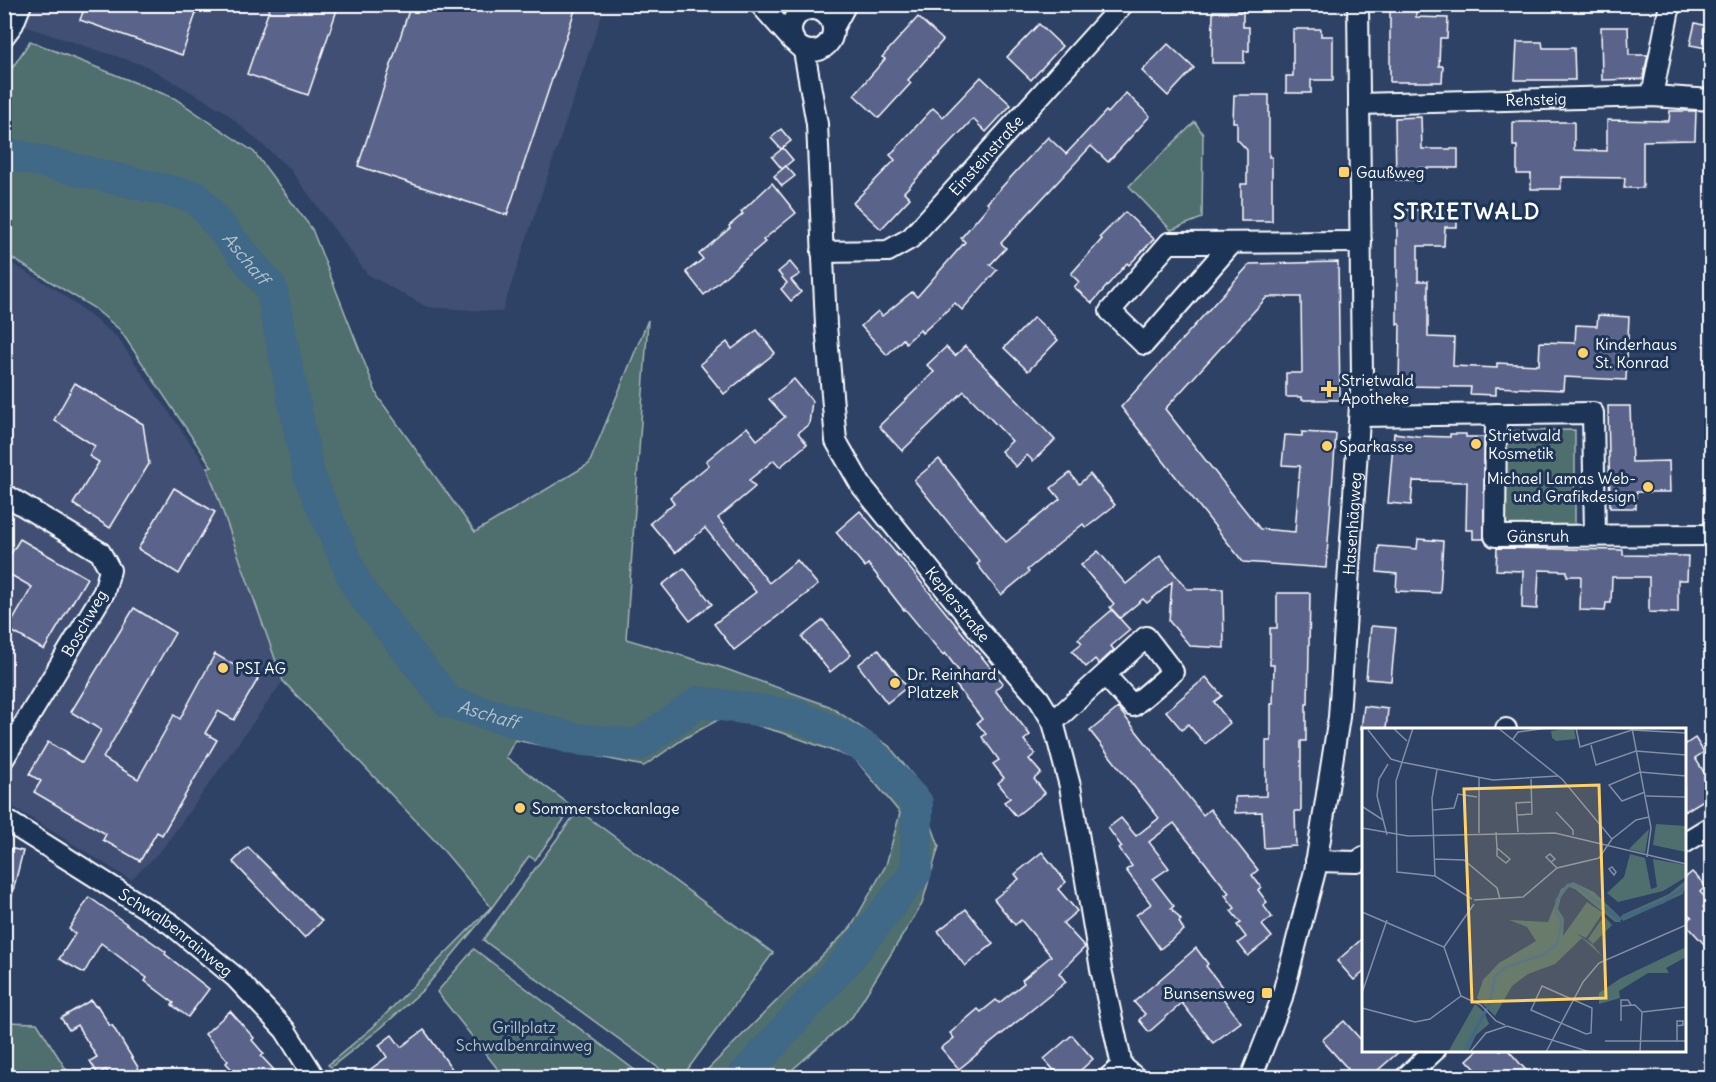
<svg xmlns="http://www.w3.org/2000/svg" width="1716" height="1082" viewBox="0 0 1716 1082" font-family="Delius,sans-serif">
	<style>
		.built { fill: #3f5073 }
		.green { fill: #4f6e6e; stroke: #a7b6b6; stroke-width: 1.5 }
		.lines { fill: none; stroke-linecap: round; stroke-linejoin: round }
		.river { stroke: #406887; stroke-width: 32 }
		.building { fill: #5a6389; stroke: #fff; stroke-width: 1.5 }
		.minor-casing { stroke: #fff; stroke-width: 24 }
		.minor { stroke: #1d3557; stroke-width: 20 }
		.poi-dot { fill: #ffd166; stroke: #1d3557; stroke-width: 2 }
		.labels { text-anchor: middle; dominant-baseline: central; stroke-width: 6; stroke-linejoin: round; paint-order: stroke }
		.street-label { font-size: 16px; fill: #fff; stroke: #1d3557 }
		.poi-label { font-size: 16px; fill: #fff; stroke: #1d3557; text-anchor: start }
		.park-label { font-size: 16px; fill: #b9c5c5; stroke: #1d3557 }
		.water-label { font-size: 18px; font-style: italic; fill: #b3c3cf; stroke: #1d3557 }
		.district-label { font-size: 22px; font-weight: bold; letter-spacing: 1.5px; fill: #fff; stroke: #1d3557 }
		.inset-river { fill: none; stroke: #406887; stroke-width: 3 }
		.inset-road { fill: none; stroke: #828ea3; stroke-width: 1.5 }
		.view { fill: #ffd166; fill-opacity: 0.15; stroke: #ffd166; stroke-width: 3 }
		.inset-edge { fill: none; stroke: #fff; stroke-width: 3 }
	</style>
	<rect width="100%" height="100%" fill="#2e4265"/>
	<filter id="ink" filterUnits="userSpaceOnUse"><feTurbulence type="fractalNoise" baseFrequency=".0167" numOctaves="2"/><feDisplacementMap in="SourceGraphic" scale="12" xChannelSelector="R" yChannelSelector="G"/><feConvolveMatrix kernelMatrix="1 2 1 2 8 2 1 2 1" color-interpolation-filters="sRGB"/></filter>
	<g filter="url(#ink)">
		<g class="built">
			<path d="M5 4 605 5 502 312 427 307 367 274 290 169 224 111 146 66 5 20Z"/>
			<path d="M4 259 57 290 117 337 207 467 283 681 163 848 131 880 5 802Z"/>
		</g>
		<g class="green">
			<path d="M30 41 174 98 254 152 312 229 378 397 475 532 589 464 648 320 626 639 723 668 829 706 889 746 914 777 939 846 922 904 852 1017 784 1077H700L851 927 886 865 900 813 855 759 786 734 725 716 685 738 644 766 515 740 506 757 573 807 535 860 529 856 490 910 424 989 382 1027 331 1067 328 1065 373 1027 491 907 438 844 283 681 207 467H212L120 330 94 308 5 254V79Z"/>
			<path d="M1195 122 1203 134 1202 218 1171 230 1129 186Z"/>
			<path d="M1575 430V527H1505L1504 431Z"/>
			<path d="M578 810 773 953 682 1077H671L483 940Z"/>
			<path d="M474 949 644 1077H504L437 992Z"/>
			<path d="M5 1022 37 1023 71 1077H5Z"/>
		</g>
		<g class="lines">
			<path class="river" id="s1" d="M4 153 196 197 271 288 309 476 358 588 448 702 574 739 638 745 699 702 799 716 866 748 917 803 916 872 849 958 742 1078"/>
		</g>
		<g class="building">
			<path d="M86 4H199L182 55 80 20Z"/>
			<path d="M271 4H339L308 95 247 74Z"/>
			<path d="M411 4H577L507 215 358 166Z"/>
			<path d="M1390 10H1416V17L1448 18 1447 38H1440L1439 66H1443L1442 82H1390Z"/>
			<path d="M1213 11H1243V27H1249V51H1244V63H1212Z"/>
			<path d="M918 17 943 40 908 80 911 83 879 118 854 95 885 59 882 57Z"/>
			<path d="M1695 23 1712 27V49L1690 45Z"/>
			<path d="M1039 24 1062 46 1031 80 1007 57Z"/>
			<path d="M1601 27H1628L1629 55H1648L1643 79 1602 80Z"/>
			<path d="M1293 29H1321V36H1333V80H1311V93H1286V76H1293Z"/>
			<path d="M1517 42H1542L1543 48H1574L1575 80H1515Z"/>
			<path d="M1168 44 1194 68 1168 96 1142 71Z"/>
			<path d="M981 77 1011 105 986 132 973 119 904 192 910 198 881 229 853 203 895 160 890 155 933 108 943 117Z"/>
			<path d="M1126 93 1150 116 1108 162 1091 146 1001 243 1006 248 990 265 997 270 962 310 955 303 922 333 920 330 906 343 903 339 887 355 861 326 878 311 882 316 912 292 917 297 965 242 961 238 989 205 987 203 1048 137 1066 154 1106 111 1108 113Z"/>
			<path d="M1234 95H1269V157H1272V221H1241V184H1247V150L1237 139V122H1233Z"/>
			<path d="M1670 111H1696L1695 140 1643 141V188H1624L1625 178 1561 177V189H1531V174H1517V146H1513V122H1574V150L1607 151V120L1669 121Z"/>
			<path d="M1421 117 1422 149H1458V168H1417L1418 180H1396L1395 118Z"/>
			<path d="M781 129 791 141 781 149 771 138Z"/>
			<path d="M783 148 793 160 782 169 772 157Z"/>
			<path d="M786 166 795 176 782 186 774 176Z"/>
			<path d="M772 183 796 213 763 240 765 242 704 295 686 272 703 259 699 254 730 228 729 226 743 214 741 212Z"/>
			<path d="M1397 210H1457V227H1445L1444 246H1418V281H1428V337L1454 338 1453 366 1497 368V363L1539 365 1540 342 1575 343 1576 325 1597 326 1598 315 1629 317 1626 380 1564 377 1563 390 1496 387V395L1470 394 1471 387 1399 386 1400 324H1397Z"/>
			<path d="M1125 212 1154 239 1129 265 1127 263 1092 303 1074 287 1079 282 1071 274 1102 239 1100 237Z"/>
			<path d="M790 262 800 274 791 280 801 292 791 301 781 289 787 283 778 272Z"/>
			<path d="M1338 262 1340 400H1302V397H1286V373H1302L1301 297H1267L1165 409 1260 529 1295 532 1300 466 1282 465 1285 435 1302 436V432L1336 434 1326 568 1243 562 1121 407 1250 264Z"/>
			<path d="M1034 317 1058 340 1028 371 1004 348Z"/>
			<path d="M757 330 775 353 724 394 700 364 727 342 732 349Z"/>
			<path d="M965 346 1055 440 1033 461 1027 455 1016 467 1001 451 1012 441 964 391 902 451 879 426 934 372 927 365 946 347 955 356Z"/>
			<path d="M794 379 812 401 809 424 798 433 807 444 780 467 774 460 749 480 755 487 718 518 769 583 797 560 818 585 734 650 714 624 756 592 705 528 675 553 650 523 674 503 670 497 709 465 706 461 747 427 757 440 785 417 769 399Z"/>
			<path d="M75 383 143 424 149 464 110 528 73 504 99 462 89 456 95 446 54 420Z"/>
			<path d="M1608 406H1630L1632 462 1669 461 1670 492H1636V508H1610Z"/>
			<path d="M1394 433 1417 436 1450 437V434H1466V437H1484V539H1473V530H1466L1467 482 1413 481 1411 505 1388 503Z"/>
			<path d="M939 459 1006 542 1060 499 1051 488 1070 473 1079 484 1090 474 1115 505 1086 528 1083 524 1027 570 1029 572 1001 595 977 564 980 562 914 480Z"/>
			<path d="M174 488 215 512 179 574 138 549Z"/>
			<path d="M860 511 898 556 899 555 1003 683 995 690 1030 735 1024 740 1035 754 1029 759 1041 773 1034 779 1045 793 1016 816 1004 802 1010 798 998 783 1004 778 993 764 999 760 982 737 986 734 977 723 982 719 953 681 961 674 945 653 943 655 905 609 904 610 868 564 865 567 836 532Z"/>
			<path d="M20 539 87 578 44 650 8 629 32 587 4 571V565Z"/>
			<path d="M1418 539 1443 541 1440 593 1396 591 1397 574 1377 572 1379 546 1417 549Z"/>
			<path d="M1497 548 1623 550V555L1688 556 1687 580H1678V613L1649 612V577H1612L1611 603H1606L1605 611 1580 610 1581 576H1567V571L1539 570 1537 609 1522 608 1523 571 1496 570Z"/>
			<path d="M1098 551 1126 584 1160 556 1187 589H1223L1224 648 1190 646 1169 621 1172 582 1147 603 1143 599 1120 618 1110 607 1114 604 1081 565Z"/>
			<path d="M684 568 712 604 690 621 662 585Z"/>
			<path d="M1277 593H1310L1308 704H1306V741H1301V811H1295L1296 846 1264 848 1262 812 1235 813V797L1266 796V741H1271V704H1273L1274 665H1270V628H1277Z"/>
			<path d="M134 608 175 633 103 758 138 779 174 715 180 719 215 654 258 679 234 720 218 711 205 733 217 740 162 835 157 832 140 861 103 840 106 834 34 792 41 781 29 774 48 742 82 763 101 730 71 712Z"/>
			<path d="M1112 610 1130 630 1111 646 1114 650 1099 664 1095 659 1086 667 1072 651 1082 643 1078 639Z"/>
			<path d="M823 620 851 655 830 672 802 637Z"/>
			<path d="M1371 626 1396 628 1391 681 1366 679Z"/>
			<path d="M878 649 907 687 887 703 858 665Z"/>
			<path d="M1206 677 1222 696 1214 702 1230 723 1205 744 1188 724 1182 730 1166 711Z"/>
			<path d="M1364 706 1388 709 1386 729H1361Z"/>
			<path d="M1118 708 1203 815 1210 809 1258 870 1252 875 1261 887 1258 890 1267 902 1263 905 1272 917 1262 925 1272 937 1248 956 1238 943 1246 937 1237 925 1241 923 1231 911 1235 908 1225 895 1229 893 1174 823 1149 842 1169 868 1153 879 1174 906 1171 908 1181 920 1179 922 1184 930 1160 949 1136 915 1151 904 1126 870 1132 866 1119 849 1122 847 1108 828 1121 818 1136 836 1159 818 1090 731Z"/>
			<path d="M1695 738 1704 752 1695 758 1712 785V795L1684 812V742L1686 744Z"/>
			<path d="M4 847 23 851 10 903 4 902Z"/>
			<path d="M248 847 322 921 305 938 233 862Z"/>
			<path d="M1042 852 1066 882 1058 889 1077 911 1063 923 1085 947 1059 973 1066 982 959 1069 941 1048 954 1038 950 1033 978 1009 981 1012 996 1000 999 1003 1024 983 1022 980 1051 956 1021 920 1015 925 994 899 1019 879 1015 874Z"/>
			<path d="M1692 872 1706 886 1700 892 1709 901 1703 907 1712 916V937L1704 944 1685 923 1692 917 1684 910V875L1686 877Z"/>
			<path d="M89 897 166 952 165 954 209 989 188 1017 172 1005 174 1003 145 981 147 978 101 943 84 973 59 959 75 934 69 929Z"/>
			<path d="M966 909 993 944 965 966 938 931Z"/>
			<path d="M1364 937V972L1354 980 1337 961Z"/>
			<path d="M1196 948 1208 964 1206 966 1226 992 1221 996 1241 1022 1213 1043 1182 1003 1149 1032 1139 1020 1145 1014 1134 1002Z"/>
			<path d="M91 1000 95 1006 97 1005 110 1026 112 1025 144 1077H111L106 1070 98 1074 90 1061 97 1057 77 1025 69 1030 61 1018Z"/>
			<path d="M230 1011 254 1038 252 1040 264 1054 261 1056 274 1070 265 1077H239L226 1063 228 1061 205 1034Z"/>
			<path d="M1344 1021 1364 1043V1050H1401L1370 1077H1338L1348 1069 1322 1040Z"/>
			<path d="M424 1030 458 1077H360L387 1057 379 1045 392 1035 401 1047Z"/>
			<path d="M1072 1035 1093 1059 1073 1077H1060L1044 1059Z"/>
			<path d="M1478 1050H1508L1532 1077H1483L1467 1060Z"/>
		</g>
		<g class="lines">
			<defs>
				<g id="minor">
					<path d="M760 4 793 41"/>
					<circle cx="812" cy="30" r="21"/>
					<path d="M833 28 846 4"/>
					<path d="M4 36 13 24 21 4"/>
					<path id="s2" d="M804 51 817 124 826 325 836 441 861 485 982 634 1039 699 1053 722 1070 786 1101 969 1122 1066 1136 1078"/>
					<path d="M1652 96 1670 4"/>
					<path id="s3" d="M1359 104 1652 96 1712 100"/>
					<path d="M1232 243 1144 344 1110 311 1169 243 1361 242"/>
					<path id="s4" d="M822 252 888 251 911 238 1123 4"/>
					<path id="s5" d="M1496 414 1495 536 1712 535"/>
					<path d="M1360 416 1593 413 1595 535"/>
					<path d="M4 494 100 552 110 570 104 592 4 758"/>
					<path d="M1053 722 1146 637 1173 672 1133 706 1105 675"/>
					<path d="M1506 730V729"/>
					<path id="s6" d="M4 819 171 924 235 977 285 1030 315 1078"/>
					<path d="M1684 843 1712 826"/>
					<path d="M1316 861 1357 862 1364 857"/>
					<path d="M1108 1078 1122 1066"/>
					<path id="s7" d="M1251 1078 1281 1001 1315 871 1339 717 1362 376 1358 4"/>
					<path d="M1405 1078 1435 1050"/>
				</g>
			</defs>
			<use href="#minor" class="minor-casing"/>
			<use href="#minor" class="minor"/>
		</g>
	</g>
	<g class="poi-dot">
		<rect x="1338" y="166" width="12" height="12" rx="3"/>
		<circle cx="1583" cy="353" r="6"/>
		<path d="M1326 380h6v6h6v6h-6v6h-6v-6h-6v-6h6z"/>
		<circle cx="1476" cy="444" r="6"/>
		<circle cx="1327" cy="446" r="6"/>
		<circle cx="1648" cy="487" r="6"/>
		<circle cx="223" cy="668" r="6"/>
		<circle cx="895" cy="683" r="6"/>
		<circle cx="520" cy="808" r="6"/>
		<rect x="1261" y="987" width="12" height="12" rx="3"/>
	</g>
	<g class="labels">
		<g class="street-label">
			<text stroke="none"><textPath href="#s3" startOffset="177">Rehsteig</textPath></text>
			<text stroke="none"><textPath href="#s4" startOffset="204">Einsteinstraße</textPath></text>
			<text stroke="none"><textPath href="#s7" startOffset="567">Hasenhägweg</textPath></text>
			<text stroke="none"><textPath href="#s5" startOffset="165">Gänsruh</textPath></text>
			<text stroke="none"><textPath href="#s2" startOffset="596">Keplerstraße</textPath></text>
			<text transform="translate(84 623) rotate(-60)">Boschweg</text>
			<text stroke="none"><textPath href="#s6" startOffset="206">Schwalbenrainweg</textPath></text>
		</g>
		<g class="poi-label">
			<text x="1356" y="172">Gaußweg</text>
			<text x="1595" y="344">Kinderhaus<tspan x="1595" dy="18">St. Konrad</tspan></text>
			<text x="1341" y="380">Strietwald<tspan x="1341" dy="18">Apotheke</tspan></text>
			<text x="1488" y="435">Strietwald<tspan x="1488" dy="18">Kosmetik</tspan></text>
			<text x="1339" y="446">Sparkasse</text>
			<text x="1636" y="478" text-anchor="end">Michael Lamas Web-<tspan x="1636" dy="18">und Grafikdesign</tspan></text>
			<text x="235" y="668">PSI AG</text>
			<text x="907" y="674">Dr. Reinhard<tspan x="907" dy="18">Platzek</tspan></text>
			<text x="532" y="808">Sommerstockanlage</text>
			<text x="1255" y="993" text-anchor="end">Bunsensweg</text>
		</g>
		<g class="park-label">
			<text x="524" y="1027">Grillplatz<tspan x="524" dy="18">Schwalbenrainweg</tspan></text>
		</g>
		<g class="water-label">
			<text stroke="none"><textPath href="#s1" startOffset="276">Aschaff</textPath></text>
			<text stroke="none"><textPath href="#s1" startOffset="816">Aschaff</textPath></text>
		</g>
		<g class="district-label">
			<text x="1467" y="211">STRIETWALD</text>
		</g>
	</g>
	<g transform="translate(1362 728)">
		<rect width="324" height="324" fill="#2e4265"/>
		<path d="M212 0 214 11 194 13 190 10 189 3ZM294 96 324 98V124L291 117ZM287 101 283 125 267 121ZM268 126 283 130 289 161 295 159 291 131 324 137V149L301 163 256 174 245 165 262 149ZM324 152 321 166 261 193 260 187 307 166ZM211 154 232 164 257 188 259 194H253L213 161 207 159 200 165 196 181 202 191 201 208 225 174 241 185 224 210 214 205 221 210 231 217 241 229 220 210 193 236 166 246 150 258 133 288 115 270 121 252 137 235 174 213 165 199 147 192 186 194 199 161ZM242 188 250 197 231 216 226 211ZM324 219V229L304 240 307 245H286L257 263 258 270 237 276V265L259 250ZM113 276 122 284 127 296 114 307 106 324H86Z" fill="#4f6e6e"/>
		<path class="inset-river" d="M102 324 128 275 133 249 144 239 181 227 195 216 200 192 194 185 195 172 206 157H214L257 191 301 174 324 159"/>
		<path class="inset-road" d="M31 0 45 13M51 0 34 53 35 144 73 148 110 171M214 0 218 19 270 2 324 5M270 0 289 100 285 129M6 2 29 31 39 34 131 52 196 48M151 11 156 4 185 0M229 17 234 37 274 23 324 27M283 64 260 73 247 57 278 44 324 48M284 68 324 69M1 79 21 92M71 82 92 80 96 66 115 69M194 84 211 102V107M155 87 170 86 169 51M0 100 46 108 193 105 324 136M134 104 135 120V128L144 135 148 131 135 120M156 104 154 75 169 74M117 105V49M25 107 15 68 17 51 26 36M250 111 274 92 287 89M73 131 102 132 135 160 138 171M189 134 193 131 188 126 184 129 195 140M250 139 254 144 252 147 247 141ZM73 148 70 70 75 42M112 172 161 169 195 140 237 130 250 111 200 51 136 0M0 184 82 219 99 268M82 219 112 176M180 258 230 280 229 305 224 306 169 282ZM0 265 25 192M99 268 119 277 134 293 143 297M259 278 273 277 280 284M0 280 53 294 68 291 99 268M280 284 324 279M259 293V272H266L269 277M315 298V293H321V297L315 298V313M243 313H324M108 324 124 305 145 298 228 324M184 324 221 254 237 235 324 197M278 324 280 284"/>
		<path class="view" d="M237 57 244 270 110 274 102 61Z"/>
		<rect width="324" height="324" class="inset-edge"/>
	</g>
	<rect width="1716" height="1082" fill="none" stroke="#1d3557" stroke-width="24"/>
	<rect x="12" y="12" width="1692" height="1058" fill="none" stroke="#fff" stroke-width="2" filter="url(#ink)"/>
</svg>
